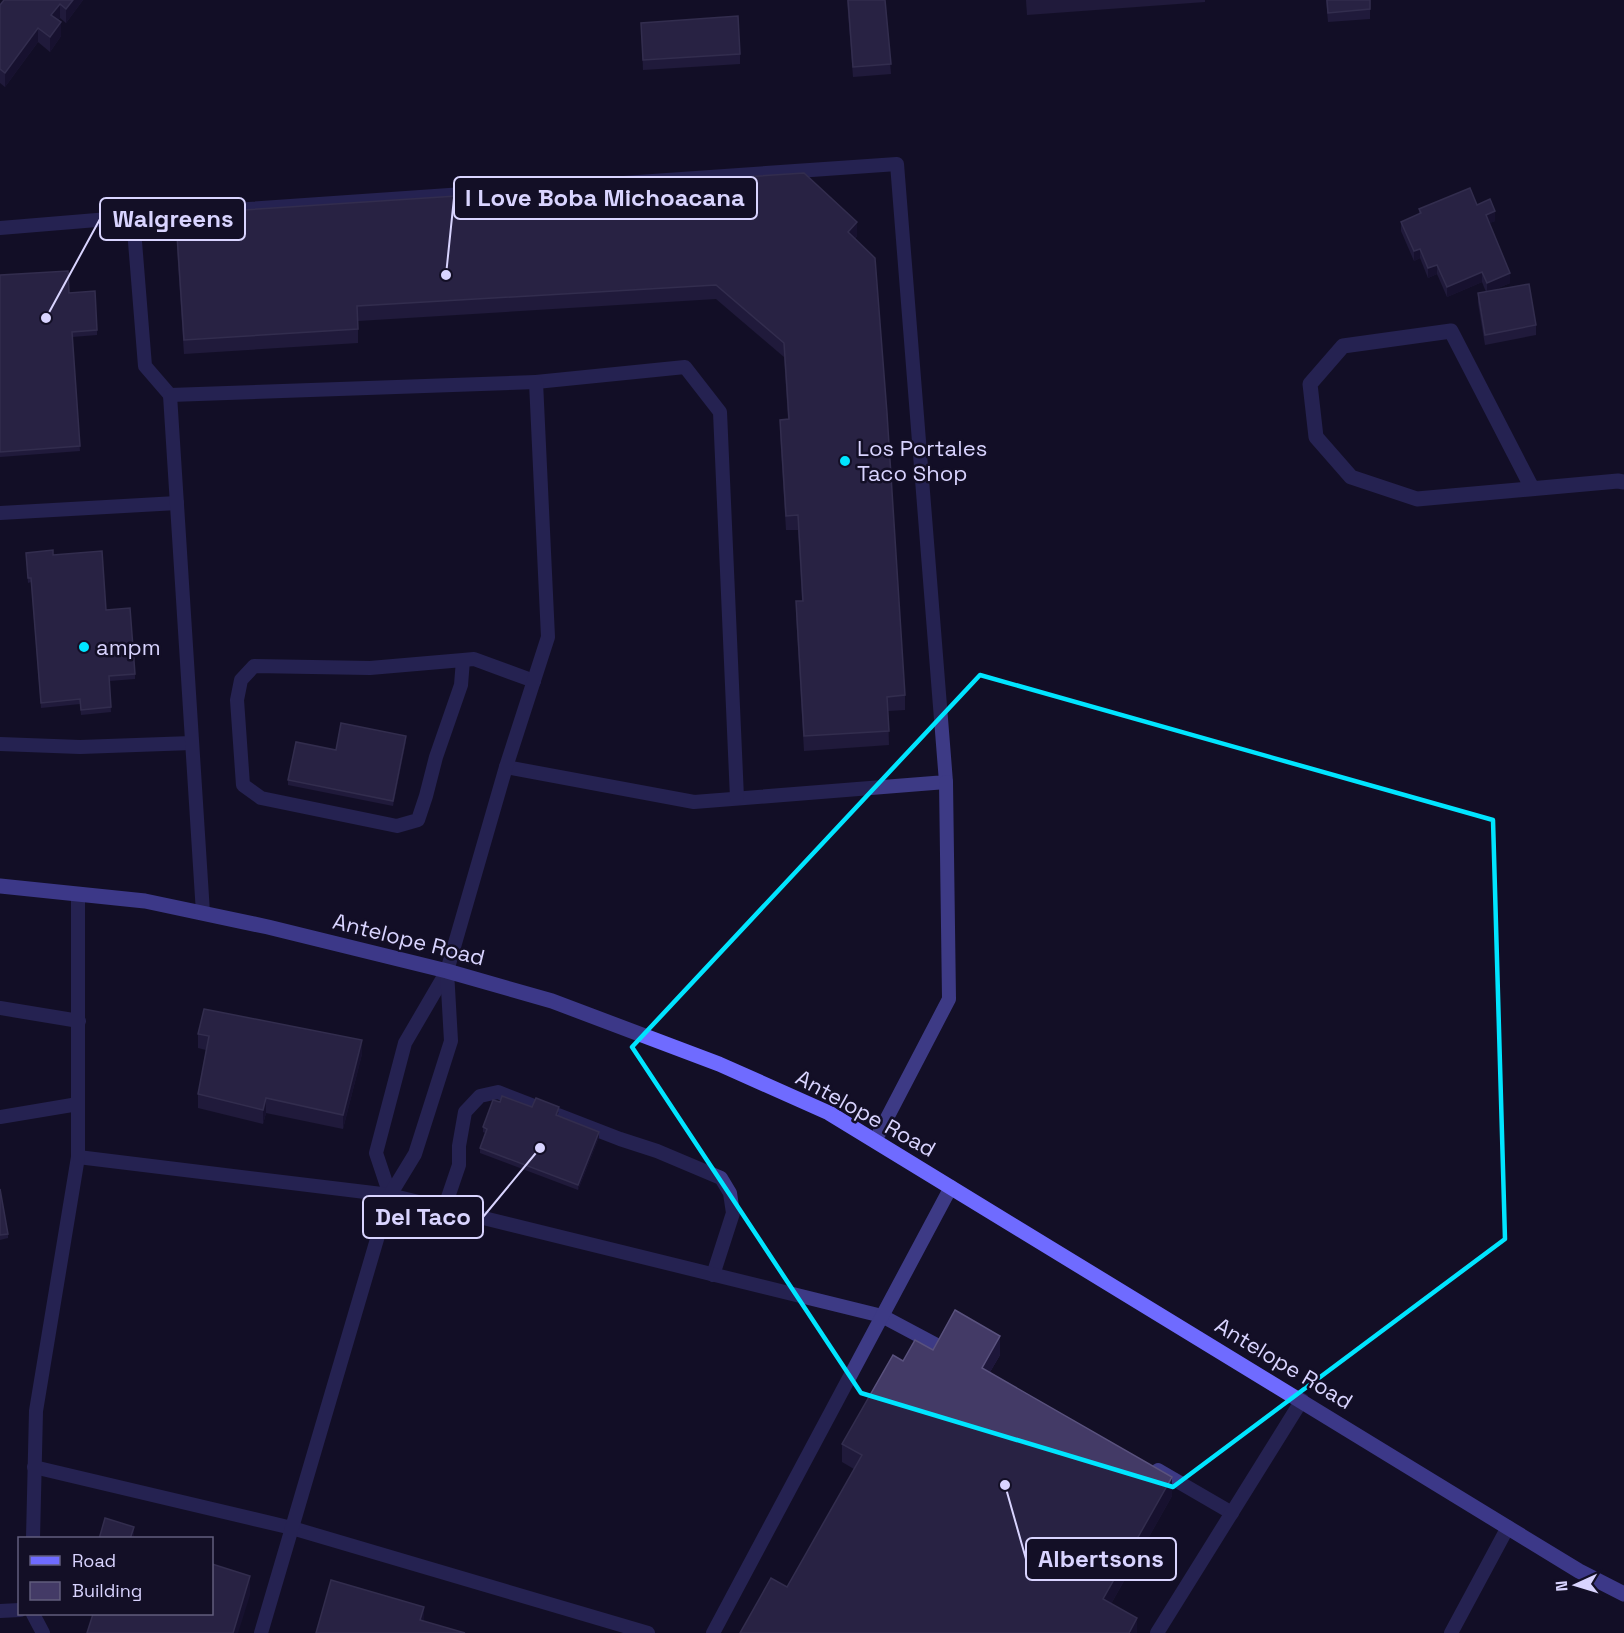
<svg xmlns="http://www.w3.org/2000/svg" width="1624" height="1633" viewBox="0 0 1624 1633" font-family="'Space Grotesk',sans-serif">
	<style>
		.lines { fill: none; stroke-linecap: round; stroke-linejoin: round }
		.service { stroke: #3d3a85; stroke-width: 14 }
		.minor { stroke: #3d3a85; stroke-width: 15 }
		.secondary { stroke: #6f6bff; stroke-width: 15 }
		.wall { fill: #312854 }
		.shaded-wall { fill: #1d163a }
		.building { fill: #433a66; stroke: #5a527e; stroke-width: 1.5 }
		.marked { fill: none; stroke: #00e5ff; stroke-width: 4.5; stroke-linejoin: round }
		.poi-dot { fill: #00e5ff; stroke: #130f26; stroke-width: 2 }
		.labels { text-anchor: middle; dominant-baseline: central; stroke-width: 5; stroke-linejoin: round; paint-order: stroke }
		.poi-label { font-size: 22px; fill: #d9d4ff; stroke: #130f26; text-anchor: start }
		.street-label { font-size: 22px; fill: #d9d4ff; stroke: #130f26 }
		.leader { fill: none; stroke: #d9d4ff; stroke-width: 2 }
		.callout-dot { fill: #d9d4ff; stroke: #130f26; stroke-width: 2 }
		.callout { fill: #130f26; stroke: #d9d4ff; stroke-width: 2 }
		.callout-label { font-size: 24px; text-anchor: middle; font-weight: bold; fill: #d9d4ff }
	</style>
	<rect width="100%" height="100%" fill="#130f26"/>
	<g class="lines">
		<g class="service">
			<path d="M133 217 145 366 170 395"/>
			<path d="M0 228 133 217 897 164 946 782 694 802 506 767"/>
			<path d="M536 382 685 367 720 412 737 798"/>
			<path d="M0 513 177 503"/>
			<path d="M463 660 461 685 436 757 426 796 418 820 397 826 261 798 243 785 237 700 241 680 254 666 370 668 463 660 474 659 534 681"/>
			<path d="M0 744 80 747 192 743"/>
			<path d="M203 913 170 395 536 382 548 637 506 767 447 971 405 1043 376 1153 390 1195"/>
			<path d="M0 1008 79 1021"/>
			<path d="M558 1115 620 1139 657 1151 721 1178 730 1193 733 1213 713 1275"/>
			<path d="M0 1117 78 1104"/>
			<path d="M875 1141 949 999 946 782"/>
			<path d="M78 1157 390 1195 882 1316 944 1349"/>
			<path d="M444 1209 459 1165V1146L465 1112 480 1096 498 1092 534 1106"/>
			<path d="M34 1467 292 1528 648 1633"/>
			<path d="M1158 1470 1232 1513"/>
			<path d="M33 1538 36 1411 78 1157V894"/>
			<path d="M0 1611 20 1610"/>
			<path d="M33 1614 43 1633"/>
			<path d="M261 1633 390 1195 415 1154 451 1041 447 971"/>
			<path d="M713 1633 951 1187"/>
			<path d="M1157 1633 1302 1400"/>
			<path d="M1451 1633 1508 1527"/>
		</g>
		<path class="minor" d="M1532 488 1451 331 1343 346 1310 384 1316 437 1351 477 1417 499 1618 481 1624 482"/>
		<path class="secondary" d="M0 886 145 901 268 927 447 971 552 1001 719 1064 829 1113 1579 1571 1624 1594"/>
	</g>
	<g class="wall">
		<path d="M4 0H83L66 23 60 18 58 20 61 36 50 52 38 42 5 87 0 83V5Z"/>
		<path d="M847 0H885L891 74 853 77Z"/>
		<path d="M1026 0H1205V2L1027 15Z"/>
		<path d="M1326 0H1370V19L1328 22Z"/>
		<path d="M641 23 740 54V64L643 70Z"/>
		<path d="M1477 205 1495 221 1489 223 1510 283 1491 291 1536 325V335L1485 345 1478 303V293L1486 292 1482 282 1447 297 1437 274 1428 278 1420 258 1414 261 1401 231V222L1419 214V209Z"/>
		<path d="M213 212 857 236 855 239 905 695V710L888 711 889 745 804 751 796 615V601H802L798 530H786L780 434V420L788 419 784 357 716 299 358 321V343L184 354 177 249V235L213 232Z"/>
		<path d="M0 275 69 293 97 330V335L72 337 80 451 0 457Z"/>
		<path d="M26 553 53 555 106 610 135 674V679L109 681 111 712 81 715 80 704 41 708 31 582 28 583Z"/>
		<path d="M406 741 393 806 288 785V780Z"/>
		<path d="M198 1034 362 1054 343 1129 266 1113 263 1124 198 1108V1094L206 1050 198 1048Z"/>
		<path d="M532 1107 559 1112 557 1116 599 1137 578 1190 480 1153V1148L485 1133 483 1132V1127Z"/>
		<path d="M0 1189 8 1234V1238L0 1240Z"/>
		<path d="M933 1350 1000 1355 990 1372 1172 1496 1111 1604 1137 1633 787 1587 854 1469 842 1462V1444L903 1361Z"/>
	</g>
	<g class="shaded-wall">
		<path d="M73 0H83L66 23V9Z"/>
		<path d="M60 4V18L51 29V15Z"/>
		<path d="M61 22V36L50 52V37Z"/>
		<path d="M38 28V42L5 87V73Z"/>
		<path d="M1495 211V221L1486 225V215Z"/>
		<path d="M857 222V236L848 246V232Z"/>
		<path d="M1420 249V258L1414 261V251Z"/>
		<path d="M1437 265V274L1428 278V268Z"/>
		<path d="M1482 272V282L1447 297V287Z"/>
		<path d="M1510 273V283L1487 293V283Z"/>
		<path d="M406 736V741L393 806V801Z"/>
		<path d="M362 1040V1054L343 1129V1115Z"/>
		<path d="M266 1098V1113L263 1124V1110Z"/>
		<path d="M599 1132V1137L578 1190V1185Z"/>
		<path d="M1000 1336V1355L982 1386V1368Z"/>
		<path d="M1172 1477V1496L1103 1618V1599Z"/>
		<path d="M134 1527V1539H130Z"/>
		<path d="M250 1576V1595L238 1633H233Z"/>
		<path d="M424 1607V1626L420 1620Z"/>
		<path d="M1137 1618V1633H1129Z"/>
	</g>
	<g class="building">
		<path d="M4 0H73L66 9 60 4 51 15 61 22 50 37 38 28 5 73 0 69V5Z"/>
		<path d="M848 0H885L891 64 853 67Z"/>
		<path d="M1327 0H1370V9L1328 13Z"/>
		<path d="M738 16 740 54 643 60 641 23Z"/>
		<path d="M804 173 857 222 848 232 875 258 887 413 905 695 887 697 889 731 804 736 796 601H803L798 515 786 516 780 420 789 419 784 343 716 285 357 306 358 329 184 340 177 235 214 232 213 212Z"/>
		<path d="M1470 188 1477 205 1490 199 1495 211 1486 215 1510 273 1487 283 1482 272 1447 287 1437 265 1428 268 1420 249 1414 251 1401 222 1421 213 1419 209Z"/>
		<path d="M68 271 69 293 95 291 97 330 72 332 80 446 0 452V275Z"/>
		<path d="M1529 284 1536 325 1485 335 1478 293Z"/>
		<path d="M53 550V555L102 551 106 610 130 608 135 674 109 676 111 707 81 710 80 699 41 703 31 578H28L26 553Z"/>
		<path d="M341 723 406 736 393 801 288 780 296 742 336 750Z"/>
		<path d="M204 1009 362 1040 343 1115 266 1098 263 1110 198 1094 209 1036 198 1034Z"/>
		<path d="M502 1096 532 1107 536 1098 559 1107 556 1115 599 1132 578 1185 480 1148 487 1129 483 1127 493 1100 500 1102Z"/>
		<path d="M0 1189 8 1234 0 1235Z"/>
		<path d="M955 1310 1000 1336 982 1368 1172 1477 1103 1599 1137 1618 1129 1633H740L771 1578 787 1587 862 1455 842 1444 893 1355 903 1361 915 1340 933 1350Z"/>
		<path d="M105 1518 134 1527 130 1539H99Z"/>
		<path d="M212 1564 250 1576 233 1633H87L93 1614H212Z"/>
		<path d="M331 1580 424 1607 420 1620 465 1633H316Z"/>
	</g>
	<path d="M0 0H1624V1633H0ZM980 675 1493 820 1505 1239 1173 1487 861 1393 632 1047Z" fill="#130f26" fill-opacity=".55" fill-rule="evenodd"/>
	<path class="marked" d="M980 675 1493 820 1505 1239 1173 1487 861 1393 632 1047Z"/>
	<g class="poi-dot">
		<circle cx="845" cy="461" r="6"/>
		<circle cx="84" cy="647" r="6"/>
	</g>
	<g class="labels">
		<g class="poi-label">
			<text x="857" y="448">Los Portales<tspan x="857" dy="25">Taco Shop</tspan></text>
			<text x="96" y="647">ampm</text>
		</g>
		<g class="street-label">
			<text transform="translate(409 939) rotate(14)">Antelope Road</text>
			<text transform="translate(866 1113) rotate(29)">Antelope Road</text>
			<text transform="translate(1284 1363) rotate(31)">Antelope Road</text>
		</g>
	</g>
	<path class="leader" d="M446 275L454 198M46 318L100 219M540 1148L483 1217M1005 1485L1026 1559"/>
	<g class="callout-dot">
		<circle cx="446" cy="275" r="6"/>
		<circle cx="46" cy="318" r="6"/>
		<circle cx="540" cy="1148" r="6"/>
		<circle cx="1005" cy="1485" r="6"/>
	</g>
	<g class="callout">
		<rect x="454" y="177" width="303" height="42" rx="6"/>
		<rect x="100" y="198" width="145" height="42" rx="6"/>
		<rect x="363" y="1196" width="120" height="42" rx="6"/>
		<rect x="1026" y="1538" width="150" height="42" rx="6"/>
	</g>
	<g class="callout-label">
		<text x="605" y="206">I Love Boba Michoacana</text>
		<text x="173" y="227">Walgreens</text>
		<text x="423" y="1225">Del Taco</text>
		<text x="1101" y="1567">Albertsons</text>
	</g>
	<rect x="18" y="1537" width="195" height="78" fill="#130f26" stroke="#625e7d" stroke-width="1.5"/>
	<rect x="30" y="1556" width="30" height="9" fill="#6f6bff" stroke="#625e7d" stroke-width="1.5"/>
	<text x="72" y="1567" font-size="18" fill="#d9d4ff">Road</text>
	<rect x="30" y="1582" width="30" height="18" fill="#433a66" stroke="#625e7d" stroke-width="1.5"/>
	<text x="72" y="1597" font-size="18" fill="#d9d4ff">Building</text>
	<g transform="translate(1576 1585) rotate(266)" stroke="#130f26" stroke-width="4.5" paint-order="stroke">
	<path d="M0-4.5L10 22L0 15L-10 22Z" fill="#d9d4ff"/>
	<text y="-9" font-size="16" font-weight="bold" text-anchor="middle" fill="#d9d4ff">N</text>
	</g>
</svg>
